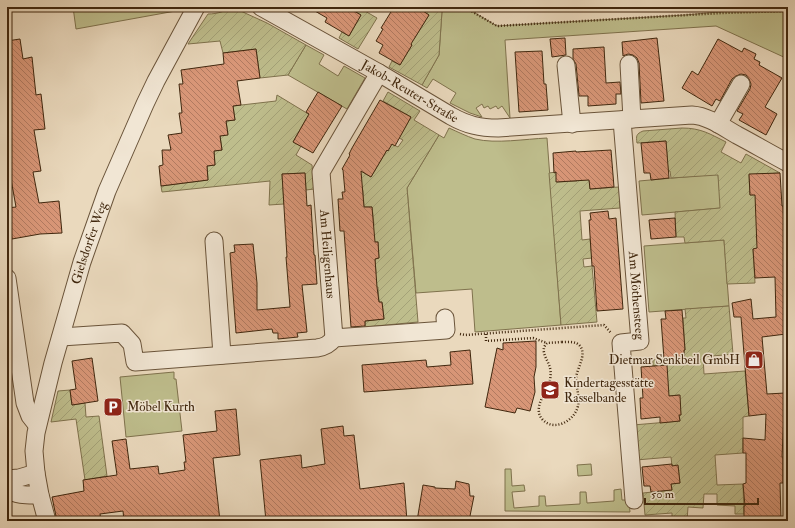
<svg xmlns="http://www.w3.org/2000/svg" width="795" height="528" viewBox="0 0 795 528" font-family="'IM FELL Double Pica',serif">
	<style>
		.green { fill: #bebd8c; stroke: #7f724d }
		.garden { fill: url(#garden-furrows); stroke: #7f724d }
		.building { fill: url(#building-back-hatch); stroke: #40270e }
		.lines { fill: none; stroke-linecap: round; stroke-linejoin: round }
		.minor-casing { stroke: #6a543a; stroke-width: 19 }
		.path { stroke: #40270e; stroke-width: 2.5; stroke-dasharray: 1 2; stroke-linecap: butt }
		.minor { stroke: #f1e6d4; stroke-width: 17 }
		.labels { text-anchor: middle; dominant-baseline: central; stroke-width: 3; stroke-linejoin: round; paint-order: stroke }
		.street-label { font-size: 13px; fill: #40270e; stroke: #f1e6d4 }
		.poi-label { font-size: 13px; fill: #40270e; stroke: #f1e6d4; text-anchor: start }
	</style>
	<defs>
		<pattern id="garden-furrows" width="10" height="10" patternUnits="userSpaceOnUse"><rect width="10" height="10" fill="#bebd8c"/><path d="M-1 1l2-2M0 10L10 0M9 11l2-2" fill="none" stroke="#a4a278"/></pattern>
		<pattern id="building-back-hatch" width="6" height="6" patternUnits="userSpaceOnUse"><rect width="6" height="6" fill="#d89677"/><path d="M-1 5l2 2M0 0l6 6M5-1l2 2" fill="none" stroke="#b17a60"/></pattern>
	</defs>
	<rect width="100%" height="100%" fill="#ead9bd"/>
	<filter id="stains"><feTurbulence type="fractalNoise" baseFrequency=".005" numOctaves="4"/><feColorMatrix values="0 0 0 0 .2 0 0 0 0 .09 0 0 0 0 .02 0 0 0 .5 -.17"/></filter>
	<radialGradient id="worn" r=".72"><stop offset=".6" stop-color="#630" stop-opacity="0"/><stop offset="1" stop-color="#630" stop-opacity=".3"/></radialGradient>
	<g class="green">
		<path d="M73 7H183L181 10 76 29Z"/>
		<path d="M435 7H465L497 26 685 15 730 11H788V59L716 26 505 40 510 118 502 106 498 109 496 106 490 109 488 106 484 108 482 104 476 108 482 117 470 113 450 103 456 93 433 79 427 88 422 85 439 55 442 11Z"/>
		<path d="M306 45 324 55 319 64 338 76 344 66 365 78 347 109 288 75Z"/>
		<path d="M449 128C458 132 466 136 475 139 496 144 525 139 547 138L561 325 475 332 472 289 416 293 407 188 439 135 444 138Z"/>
		<path d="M718 174 721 208 642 215 639 181Z"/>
		<path d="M724 240 729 306 649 312 644 246Z"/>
		<path d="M174 372V379H176L182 431 126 437 120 377Z"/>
		<path d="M591 464 592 475 578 476 577 465Z"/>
		<path d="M505 469H511L512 486 524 485 525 491 512 492 514 508 539 506V496H545L546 506 580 504V492H586L587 503 614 501V490L621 489 622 500H629L630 512 505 511Z"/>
	</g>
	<g class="garden">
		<path d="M233 7 245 13 267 23 306 45 288 75 260 78 256 49 223 53 220 41 188 44 208 14C218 14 225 11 233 7Z"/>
		<path d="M347 7H358L377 18 358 49 339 38 342 32 349 36 361 15Z"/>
		<path d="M417 7H435L442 11 439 55 422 85 389 67 392 61 400 65 412 45 391 33 414 39 429 15Z"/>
		<path d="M719 7H788V11H730Z"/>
		<path d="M388 92 420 111 414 120 439 135 407 188 418 322 365 327V321L384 319 382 303 379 302 378 287 367 288 369 274 376 273 375 259 379 258 378 242H368L367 226 374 225 372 207H364L363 191 356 168 371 177 387 150 392 144 398 147 403 140 399 138 411 117 383 101Z"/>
		<path d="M277 95 310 115 307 120 306 119 293 142 301 146 296 155 312 165 314 189 306 190 305 173 282 174 284 204 269 205 270 181 162 192 161 186 208 180 207 166 215 165 214 151 222 150 220 136 228 134 226 121 235 120 233 106 276 101Z"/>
		<path d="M682 128C701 128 710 134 726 142L721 152 741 163 746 154 780 173 749 175 750 195 762 194 757 235 756 236 757 241 764 248 753 249 755 283 727 284 724 240 685 243 684 237H676L675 212 720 208 718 175 671 178 670 171H668L666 141 637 143C636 136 636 134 643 131Z"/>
		<path d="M589 171 590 189 619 187 620 208 580 211 582 240 590 239 592 258 583 259 584 267 592 266 597 322 561 325 549 173 556 172 557 182 577 181V174Z"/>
		<path d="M729 306 733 354 703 357 704 374 745 371 749 416 743 417V453L715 455 717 485 743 484 744 514H735V506L717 505V494H704L703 508 688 507 687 521H672V513L645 515 643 493 672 490 671 484 680 483 678 466H672L671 457 636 460 633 425 680 421 679 415H681L679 395 657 397 666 365 653 366V360L684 357V350H685L683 318H686L685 309Z"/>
		<path d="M70 390 72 405 85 403 86 417 99 416 107 476 85 480 76 419 51 422 58 391Z"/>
	</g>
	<g class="building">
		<path d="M308 7H347L361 15 349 36 325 22 327 18Z"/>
		<path d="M394 7H417L429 15 411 44 412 45 400 65 379 53 383 45 376 41 383 29 381 28Z"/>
		<path d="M565 38 566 55 552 57 550 39Z"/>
		<path d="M657 38 664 101 641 103 639 63 637 58 633 55 628 54 623 56 622 42Z"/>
		<path d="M20 39 23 59 32 57 36 95 41 94 45 129 34 130 41 171 33 172 39 203 59 201 62 233 40 234 12 239 7 208 16 207 7 157V41Z"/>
		<path d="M718 39 742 52 744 48 756 54 754 59 760 62 759 65 782 78 765 107 777 114 766 135 739 120 743 114 737 111 750 89 751 84 749 79 746 75 741 74 736 76 732 79 720 101 716 99 712 106 682 88 692 71 698 75Z"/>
		<path d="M604 47 606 83 620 82 621 94H616V104L588 106V96H579L576 64 573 59V49Z"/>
		<path d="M256 49 260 78 237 81 241 105 233 106 235 120 226 121 228 135 220 136 222 150 214 151 215 165 207 166 208 180 161 186 159 166 163 165 162 150H171L168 135 182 133 179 113H182L179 84H183L181 70 224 64 223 53Z"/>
		<path d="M542 51 544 84H546L548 110 519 112 515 52Z"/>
		<path d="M318 92 342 106 313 153 293 142 309 114 306 112Z"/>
		<path d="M380 100 411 117 395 146 392 144 388 151 387 150 371 177 361 171 364 207H372L375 242H378L379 258 375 259 377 287 379 302H382L384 319 365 321V326L351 327 344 231H340L338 199H343L342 192H345L343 170 342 169 350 155 349 154 352 148Z"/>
		<path d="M666 141 669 178 651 180 650 173H644L641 143Z"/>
		<path d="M611 150 614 187 590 189 589 180 556 182V172L554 173 553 153 576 151V152Z"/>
		<path d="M305 173 307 206 311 205 314 255H315L317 284 302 285 307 332 297 333 298 337 278 339V333H273L272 329 236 333 230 253 235 252 234 245 253 244 257 283V310L290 307 286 257H287L282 174Z"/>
		<path d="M780 173 782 206H783L785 247H787L788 278V316H785L786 334 762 337 767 394 785 393 782 457H783V483H780L781 521H744V506H745L743 484 746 483V453H743V438L765 440 766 414 749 416 741 317H734L732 303 751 299 753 319 776 317 775 277 755 278 753 249 757 248 755 195H750L749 174Z"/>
		<path d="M608 211 609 219 616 218 623 309 597 311 594 266H592L589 220H591L590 213Z"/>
		<path d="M675 218 676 237 651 239 649 220Z"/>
		<path d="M682 310 685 350H684V358L664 359 661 319H666L665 311Z"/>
		<path d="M536 341V367L534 377 535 392 530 411 517 408 515 413 485 407 497 348 503 350V343Z"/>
		<path d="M470 350 473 384 364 392 362 365 426 360 427 367 451 365 450 352Z"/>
		<path d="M92 358 98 401 72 405 70 390 76 389 72 361Z"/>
		<path d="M667 365 669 396 680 395 681 415H679L680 421 660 423V417L641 419 640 398H643L641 367Z"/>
		<path d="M236 409 240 455 213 458 220 521H124L123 511 100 514 101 521H57L52 497 84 491 83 480 117 475 112 441 126 439 130 469 158 466 159 474 185 470 184 462H186L183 435 217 431 215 411Z"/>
		<path d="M343 426 344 436 354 435 360 489 404 483 407 521H377L378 520 333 521 332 520 313 521H266L260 460 301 455 302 468 325 464 321 429Z"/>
		<path d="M672 464V466L678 465 680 483 671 484 672 490 651 492 650 486H644L642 467Z"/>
		<path d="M456 481 469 484 470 496H474L469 521H417L423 485 435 487V488L455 489Z"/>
	</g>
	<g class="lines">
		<defs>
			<g id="minor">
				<path id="s1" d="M261 7 379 73 451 116C467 125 480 128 498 128L692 115C708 116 723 127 737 135 754 144 771 154 788 163"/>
				<path d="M629 64 632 119"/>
				<path d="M566 65 572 124"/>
				<path id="s2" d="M379 73 321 172 334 338 446 330 445 318"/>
				<path id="s3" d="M622 120 640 341 621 343 634 500"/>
				<path d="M718 124 741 84"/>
				<path d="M214 241 222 355"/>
				<path d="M7 278 25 403 30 416 37 425"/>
				<path d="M61 337 122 333 132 344 135 362 317 348C324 347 329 345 334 338"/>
				<path d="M7 479 19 478 36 473"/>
				<path d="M7 489C17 496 28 495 40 495"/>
				<path id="s4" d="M47 521 40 495 36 473 34 451 36 433 53 363 82 262 107 191 145 104 156 81 196 7"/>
			</g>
		</defs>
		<use href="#minor" class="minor-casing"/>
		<g class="path">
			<path d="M464 7 497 26 722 13 788 11"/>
			<path d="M712 7 722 12"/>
			<path d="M460 334 465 335 604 325 611 333"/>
			<path d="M486 334V341L533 338 547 343"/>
			<path d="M562 342C568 342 576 341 580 346 587 355 577 368 576 378 576 388 581 399 577 409 572 422 554 431 543 420 531 408 548 391 550 380 551 375 551 369 549 365 546 357 540 350 547 343Z"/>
		</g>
		<use href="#minor" class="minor"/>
	</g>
	<defs>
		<symbol id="shop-square" viewBox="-11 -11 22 22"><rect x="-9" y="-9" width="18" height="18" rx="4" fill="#8f2418" stroke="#f1e6d4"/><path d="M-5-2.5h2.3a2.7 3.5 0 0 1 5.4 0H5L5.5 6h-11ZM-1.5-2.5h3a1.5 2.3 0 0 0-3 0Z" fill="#fff"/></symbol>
		<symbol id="school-square" viewBox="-11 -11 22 22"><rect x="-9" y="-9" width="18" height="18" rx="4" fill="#8f2418" stroke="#f1e6d4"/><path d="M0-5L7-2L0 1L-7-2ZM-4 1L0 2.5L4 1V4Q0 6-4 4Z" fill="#fff"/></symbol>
		<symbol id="parking-square" viewBox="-11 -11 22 22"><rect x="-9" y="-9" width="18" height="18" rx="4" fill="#8f2418" stroke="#f1e6d4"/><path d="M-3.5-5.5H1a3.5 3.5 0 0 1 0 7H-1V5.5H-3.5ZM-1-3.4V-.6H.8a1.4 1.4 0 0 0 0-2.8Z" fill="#fff"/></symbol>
	</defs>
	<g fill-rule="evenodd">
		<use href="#shop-square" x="743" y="349" width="22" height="22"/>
		<use href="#school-square" x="539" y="379" width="22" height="22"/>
		<use href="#parking-square" x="102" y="396" width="22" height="22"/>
	</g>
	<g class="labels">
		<g class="street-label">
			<text stroke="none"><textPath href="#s1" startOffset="171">Jakob-Reuter-Straße</textPath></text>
			<text stroke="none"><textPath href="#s4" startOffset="287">Gielsdorfer Weg</textPath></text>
			<text stroke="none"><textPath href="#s2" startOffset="197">Am Heiligenhaus</textPath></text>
			<text stroke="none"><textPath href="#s3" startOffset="176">Am Möthensteeg</textPath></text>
		</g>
		<g class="poi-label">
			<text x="740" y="360" text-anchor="end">Dietmar Senkbeil GmbH</text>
			<text x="564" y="383">Kindertagesstätte<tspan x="564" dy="15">Rasselbande</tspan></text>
			<text x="127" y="407">Möbel Kurth</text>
		</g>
	</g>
	<rect width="795" height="528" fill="none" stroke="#ead9bd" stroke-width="24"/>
	<rect x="8" y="8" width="779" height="512" fill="none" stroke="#40270e" stroke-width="2"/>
	<rect x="12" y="12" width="771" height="504" fill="none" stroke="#40270e"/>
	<path d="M645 498v6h113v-6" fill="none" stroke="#40270e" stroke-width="2"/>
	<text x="651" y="498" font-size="12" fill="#40270e" stroke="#f1e6d4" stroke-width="3" paint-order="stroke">50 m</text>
	<rect width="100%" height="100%" filter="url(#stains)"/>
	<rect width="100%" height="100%" fill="url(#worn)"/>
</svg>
